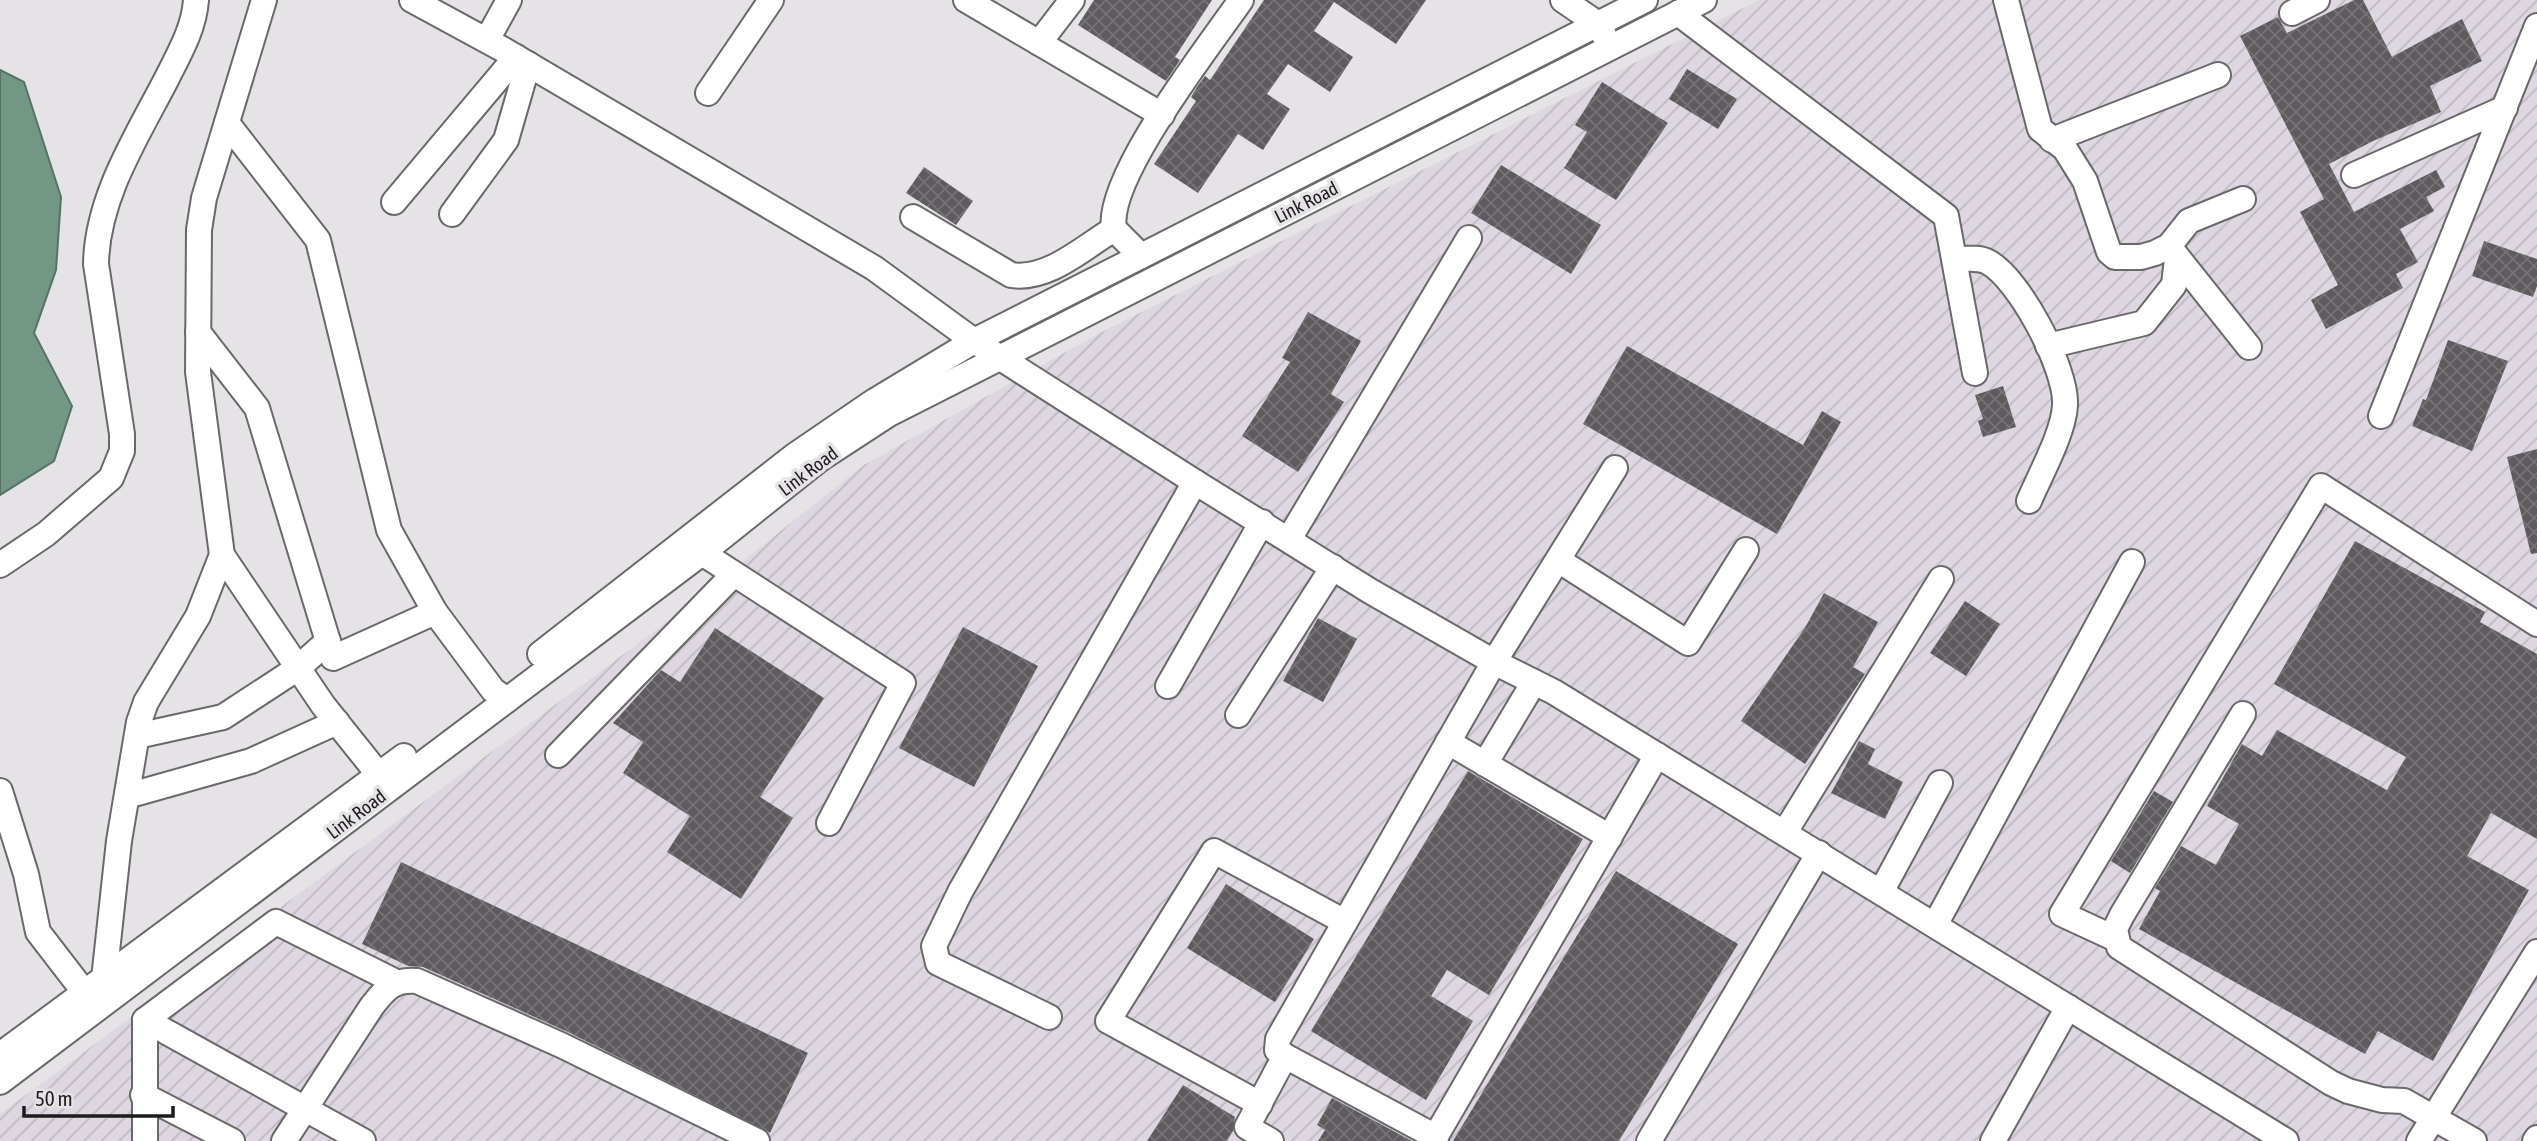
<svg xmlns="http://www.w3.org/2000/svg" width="2537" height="1141" viewBox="0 0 2537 1141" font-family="'Asap Condensed',sans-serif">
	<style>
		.industrial { fill: url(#industrial-furrows) }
		.water { fill: #729785; stroke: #597266; stroke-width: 2 }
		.building { fill: url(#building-cross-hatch) }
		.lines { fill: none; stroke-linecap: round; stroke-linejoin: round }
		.minor-casing { stroke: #6a686b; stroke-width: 28 }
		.minor { stroke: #fff; stroke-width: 24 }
		.labels { text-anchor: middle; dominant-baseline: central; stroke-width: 7; stroke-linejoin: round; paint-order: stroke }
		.street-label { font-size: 19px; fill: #1e1c1e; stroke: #e6e3e7 }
	</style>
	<defs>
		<pattern id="industrial-furrows" width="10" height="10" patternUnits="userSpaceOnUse" patternTransform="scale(1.75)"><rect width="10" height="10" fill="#ded7e1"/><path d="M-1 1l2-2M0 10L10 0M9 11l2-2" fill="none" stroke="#beb8c1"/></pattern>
		<pattern id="building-cross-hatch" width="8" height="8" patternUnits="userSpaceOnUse" patternTransform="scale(1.75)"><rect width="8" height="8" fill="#5e5b5e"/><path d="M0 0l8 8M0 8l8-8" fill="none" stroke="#767376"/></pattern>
	</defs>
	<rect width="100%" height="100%" fill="#e6e3e7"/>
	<path class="industrial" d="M1759 0H2537V1141H0V1114L643 640 864 465 1100 333Z"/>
	<path class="water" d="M0 70 24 82 61 197 56 270 34 333 72 406 54 461 0 495Z"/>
	<g class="building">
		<path d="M1094 0H1212L1175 57 1180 60 1166 81 1078 25Z"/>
		<path d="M1264 0H1426L1396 44 1334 2 1314 31 1353 57 1330 92 1288 64 1267 94 1290 109 1263 150 1238 134 1198 193 1154 164 1196 101 1191 97 1197 87 1205 76 1210 80Z"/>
		<path d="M2354 0H2363L2392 57 2462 19 2482 61 2430 86 2441 112 2373 141 2329 164 2354 212 2436 170 2445 187 2426 197 2434 211 2400 229 2418 262 2396 274 2403 288 2326 329 2311 300 2338 285 2300 212 2324 199 2240 36 2278 17 2287 33Z"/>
		<path d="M1687 69 1737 99 1718 129 1669 99Z"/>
		<path d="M1602 82 1668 123 1616 200 1564 168 1587 132 1575 125Z"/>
		<path d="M1501 165 1601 225 1571 274 1471 213Z"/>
		<path d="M924 167 973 201 956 225 906 193Z"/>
		<path d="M2484 241 2537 259V286L2533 297 2472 276Z"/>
		<path d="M1308 312 1361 341 1331 394 1344 402 1298 472 1242 436 1290 362 1282 358Z"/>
		<path d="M2448 340 2508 361 2472 451 2412 426 2423 399 2426 400Z"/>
		<path d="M1627 346 1803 445 1822 411 1841 422 1777 534 1583 424Z"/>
		<path d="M2003 386 2016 427 1983 437 1978 421 1983 419 1975 395Z"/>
		<path d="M2537 449V553L2531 554 2507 457Z"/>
		<path d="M2355 541 2485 612 2480 622 2537 654V839L2491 813 2467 856 2529 890 2433 1061 2378 1031 2365 1054 2139 929 2160 891 2155 888 2181 846 2216 865 2239 824 2207 806 2242 744 2262 756 2277 730 2387 790 2406 757 2274 684Z"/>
		<path d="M1824 593 1878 622 1853 667 1865 674 1805 764 1741 721 1806 626Z"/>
		<path d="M1965 601 2000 624 1966 676 1930 653Z"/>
		<path d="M1318 618 1357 639 1323 702 1283 681Z"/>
		<path d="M963 627 1038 666 974 787 899 748Z"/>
		<path d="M715 628 824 698 760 797 793 818 741 899 667 852 690 816 623 773 643 742 613 723 661 670 680 682Z"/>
		<path d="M1859 741 1875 749 1868 764 1903 782 1885 819 1831 793Z"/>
		<path d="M1468 771 1583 839 1489 995 1447 970 1431 996 1473 1021 1426 1100 1311 1031Z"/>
		<path d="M2154 791 2173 802 2130 873 2111 861Z"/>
		<path d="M401 862 808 1053 770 1133 568 1032 423 967 408 966 362 944Z"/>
		<path d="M1616 871 1738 944 1619 1141H1453Z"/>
		<path d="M1226 884 1314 939 1275 1002 1187 948Z"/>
		<path d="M1183 1085 1235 1117 1233 1131 1227 1141H1147Z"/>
		<path d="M1332 1098 1412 1141H1318L1325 1130 1317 1125Z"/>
	</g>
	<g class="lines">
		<defs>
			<g id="minor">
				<path d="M264 0 204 198 199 230 198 372 222 555 323 705 379 775"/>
				<path d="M412 0 504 50 874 268 974 341 1195 482 1370 591 1494 662 1554 692 2286 1141"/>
				<path d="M966 0 1162 115"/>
				<path d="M1563 0 1598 24 1604 35"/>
				<path d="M2006 0 2040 129 2065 149 2085 181 2109 252 2115 257H2141L2155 253 2169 246 2189 221 2243 199"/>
				<path d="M1678 13 1946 216 1975 373"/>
				<path d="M2292 13 2317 0"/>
				<path d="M487 40 509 0"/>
				<path d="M1039 43 1072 0"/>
				<path d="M708 93 771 0"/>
				<path d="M227 123 318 240 389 530 435 612 493 690 507 700"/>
				<path d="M2052 140 2218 75"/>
				<path d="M2354 175 2505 108"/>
				<path d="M394 202 516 57"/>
				<path d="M452 214 506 140 528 64"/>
				<path d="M913 217 1011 275C1048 281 1084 247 1114 229"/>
				<path d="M2171 249 2249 347"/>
				<path d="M1141 256 1114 229C1105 178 1210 45 1241 0"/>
				<path d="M1956 259C1966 259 1979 257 1988 262 2019 278 2067 369 2065 405 2064 432 2040 475 2029 501"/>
				<path d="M198 332 257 408 333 658 435 612"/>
				<path d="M2048 346 2144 323 2174 285 2177 258"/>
				<path d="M2381 416 2537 26"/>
				<path d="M1289 539 1469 238"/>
				<path d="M702 553 903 683 829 823"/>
				<path d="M1558 560 1688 643 1746 550"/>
				<path d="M0 565 46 534 111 478 122 451V434L96 264C97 198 136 138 166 80 179 54 194 29 196 0"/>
				<path d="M540 654 794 456 873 402 974 341 1645 0"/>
				<path d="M1168 686 1262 522"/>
				<path d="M2243 714 2122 915 2115 929 2119 947 2331 1083 2348 1091 2382 1100 2404 1101 2474 1141"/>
				<path d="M1238 715 1333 567"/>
				<path d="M137 736 223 717 298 668 328 641"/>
				<path d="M1448 742 1610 837"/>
				<path d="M558 755 734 574"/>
				<path d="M1485 764 1534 682"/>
				<path d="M0 791 26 874 38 932 85 993"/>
				<path d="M127 796 251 761 337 722"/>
				<path d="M1785 832 1941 579"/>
				<path d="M1881 892 1940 783"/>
				<path d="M1935 925 2132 562"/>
				<path d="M2116 939 2062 914 2321 486 2537 624"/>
				<path d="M104 979 119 841 139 722 146 702 198 616 222 555"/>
				<path d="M1049 1017 938 963 934 946 960 892 1195 482"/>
				<path d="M0 1055 404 756"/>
				<path d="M0 1082 702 553 820 459 889 414 1704 0"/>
				<path d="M143 1095 232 1141"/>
				<path d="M1260 1104 1108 1021 1214 851 1345 922"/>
				<path d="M1436 1137 1285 1056 1277 1050 1278 1039 1494 662 1615 468"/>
				<path d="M145 1141V1020"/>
				<path d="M284 1141 372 1006C386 988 394 979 417 981L561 1045 757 1141"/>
				<path d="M363 1141 145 1020 276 922 396 982"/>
				<path d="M1271 1141 1247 1127 1285 1056"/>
				<path d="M1433 1141 1657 755"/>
				<path d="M1649 1141 1819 853"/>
				<path d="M1993 1141 2068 1007"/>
				<path d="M2419 1141 2537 952"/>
				<path d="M2535 1141 2537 1138"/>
			</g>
		</defs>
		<use href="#minor" class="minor-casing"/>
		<use href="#minor" class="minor"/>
	</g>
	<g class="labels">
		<g class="street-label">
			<text transform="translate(1306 202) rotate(-27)">Link Road</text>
			<text transform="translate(808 471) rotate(-37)">Link Road</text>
			<text transform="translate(356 814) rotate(-37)">Link Road</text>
		</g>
	</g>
	<path d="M24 1106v10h149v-10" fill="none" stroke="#1e1c1e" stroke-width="3.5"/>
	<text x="35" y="1106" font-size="21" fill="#1e1c1e" stroke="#e6e3e7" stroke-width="5" paint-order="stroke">50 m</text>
</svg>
